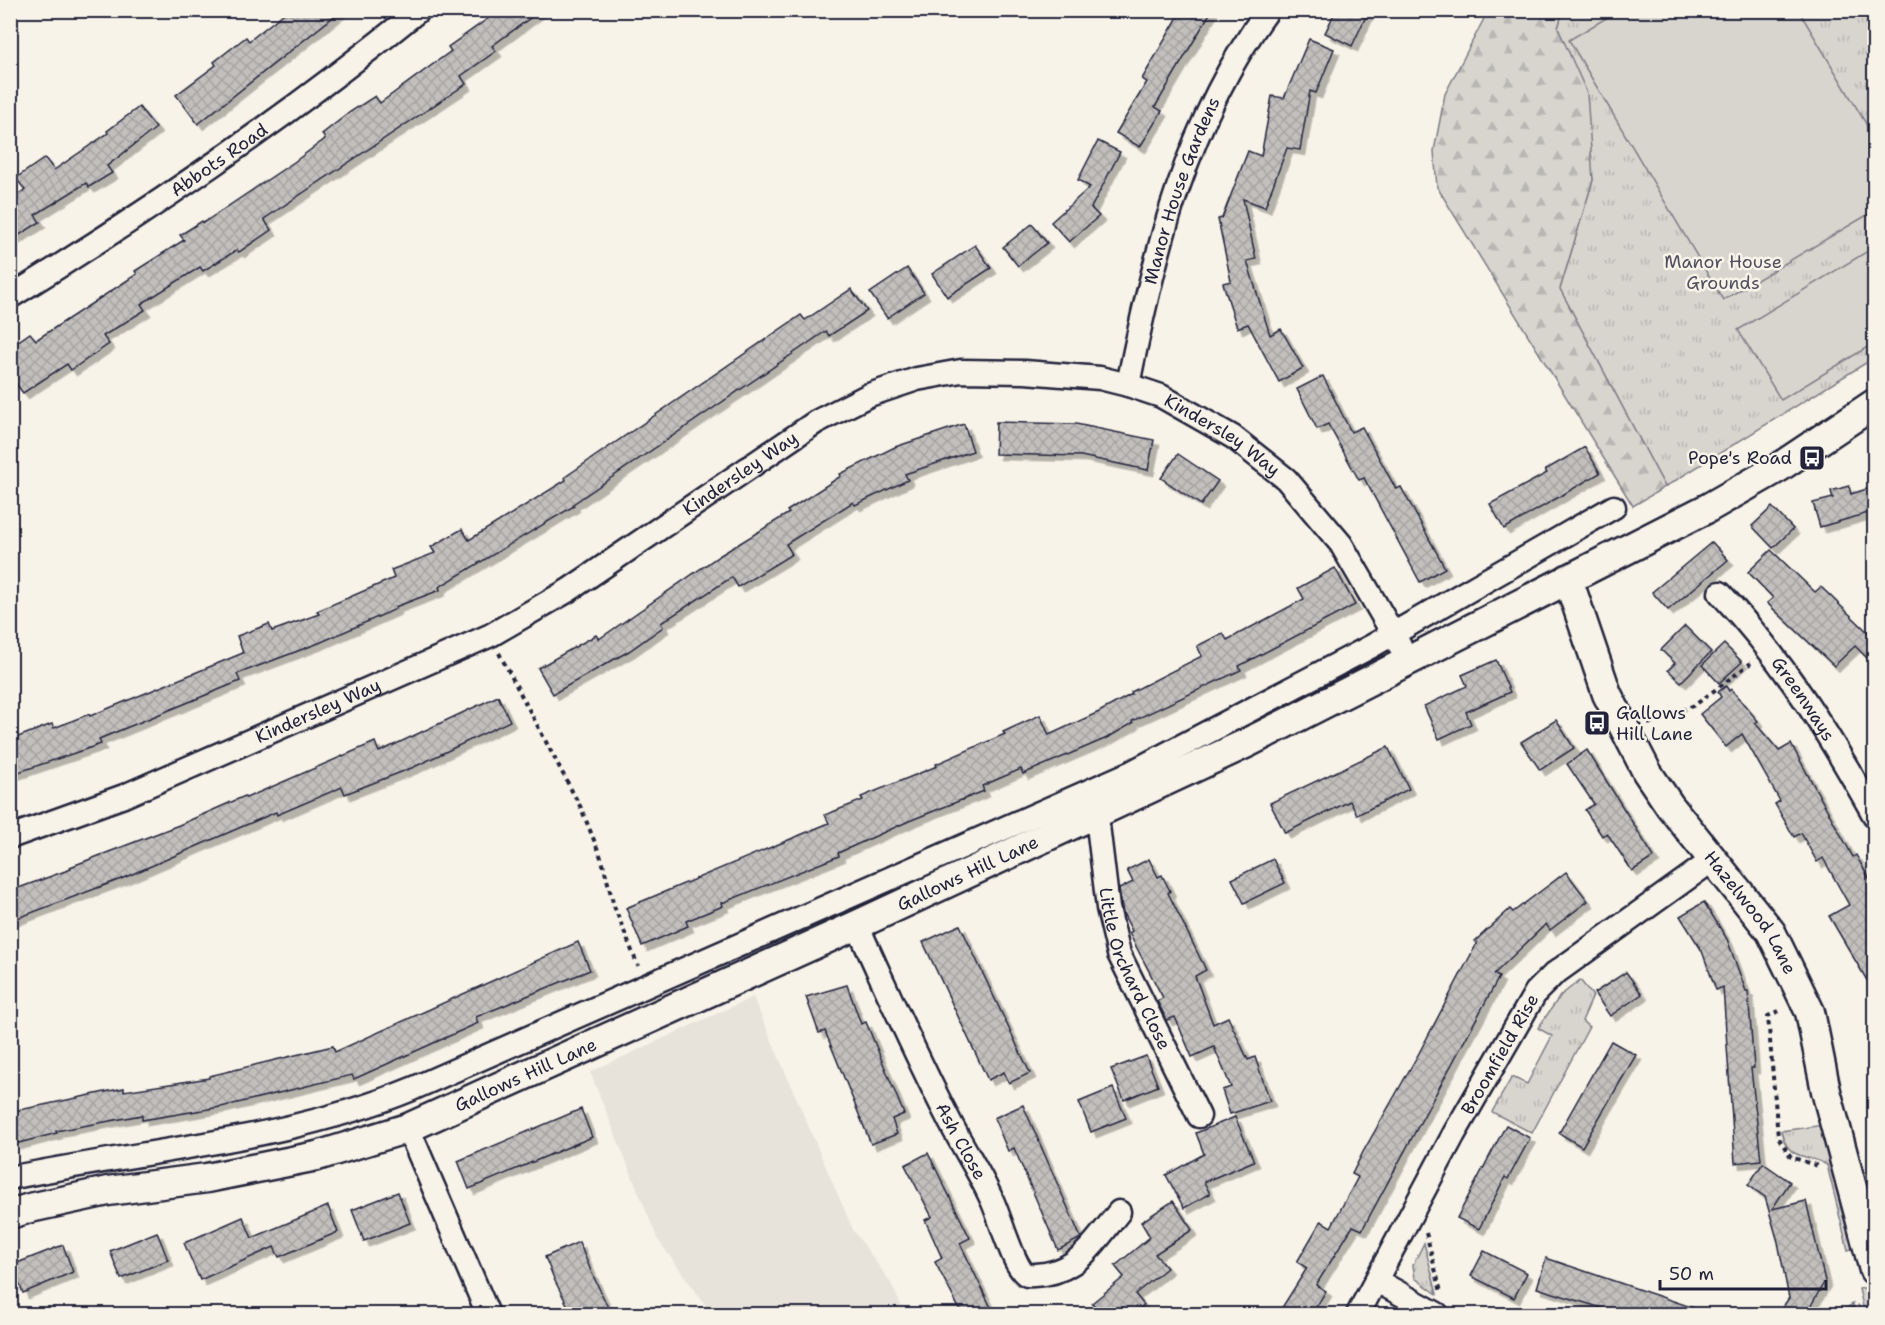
<svg xmlns="http://www.w3.org/2000/svg" width="1885" height="1325" viewBox="0 0 1885 1325" font-family="'Shantell Sans',sans-serif">
	<style>
		.built { fill: #e7e3db }
		.grass { fill: url(#grass-tufts); stroke: #7d7c85; stroke-width: 1.5 }
		.forest { fill: url(#forest-firs); stroke: #7d7c85; stroke-width: 1.5 }
		.pitch { fill: #d8d5cf; stroke: #7d7c85; stroke-width: 1.5 }
		.building { fill: url(#building-cross-hatch); stroke: #22223b; stroke-width: 1.5; filter: url(#shadow) }
		.lines { fill: none; stroke-linecap: round; stroke-linejoin: round }
		.minor-casing { stroke: #22223b; stroke-width: 27 }
		.tertiary-casing { stroke: #22223b; stroke-width: 33 }
		.path { stroke: #22223b; stroke-width: 4; stroke-dasharray: 4.5 4.5; stroke-linecap: butt }
		.minor { stroke: #f7f3e8; stroke-width: 22 }
		.tertiary { stroke: #f7f3e8; stroke-width: 28 }
		.labels { text-anchor: middle; dominant-baseline: central; stroke-width: 5; stroke-linejoin: round; paint-order: stroke }
		.street-label { font-size: 18px; fill: #22223b; stroke: #f7f3e8 }
		.park-label { font-size: 18px; fill: #504f60; stroke: #f7f3e8 }
		.poi-label { font-size: 18px; fill: #22223b; stroke: #f7f3e8; text-anchor: end }
	</style>
	<defs>
		<pattern id="grass-tufts" width="24" height="20" patternUnits="userSpaceOnUse" patternTransform="scale(1.5)"><rect width="24" height="20" fill="#d8d5cf"/><path d="M3 7l-1-3M5 7V3M7 7l1-3M15 17l-1-3M17 17v-4M19 17l1-3" fill="none" stroke="#b9b7b3"/></pattern>
		<pattern id="forest-firs" width="22" height="20" patternUnits="userSpaceOnUse" patternTransform="scale(1.5)"><rect width="22" height="20" fill="#d8d5cf"/><path d="M5 1l3.5 6h-7zM16 11l3.5 6h-7z" fill="#b9b7b3"/></pattern>
		<pattern id="building-cross-hatch" width="8" height="8" patternUnits="userSpaceOnUse" patternTransform="scale(1.5)"><rect width="8" height="8" fill="#c2bfbd"/><path d="M0 0l8 8M0 8l8-8" fill="none" stroke="#a6a4a3"/></pattern>
		<filter id="shadow"><feDropShadow dx="5.5" dy="5.5" stdDeviation="0" flood-color="#0004"/></filter>
	</defs>
	<rect width="100%" height="100%" fill="#f7f3e8"/>
	<filter id="ink" filterUnits="userSpaceOnUse"><feTurbulence type="fractalNoise" baseFrequency=".0167" numOctaves="2"/><feDisplacementMap in="SourceGraphic" scale="12" xChannelSelector="R" yChannelSelector="G"/><feConvolveMatrix kernelMatrix="1 2 1 2 8 2 1 2 1" color-interpolation-filters="sRGB"/></filter>
	<g filter="url(#ink)">
		<path class="built" d="M753 997 853 1230 891 1283 905 1314H712L658 1240 590 1072Z"/>
		<g class="grass">
			<path d="M1563 11H1874V358L1665 487 1560 289 1593 180 1558 28Z"/>
			<path d="M1580 980 1593 996 1582 1021 1589 1027 1532 1133 1492 1112 1512 1077 1527 1084 1552 1036 1538 1028 1560 996Z"/>
			<path d="M1824 1125 1858 1247 1848 1250 1827 1165C1807 1153 1788 1162 1781 1131Z"/>
			<path d="M1424 1243 1437 1294 1415 1278 1413 1265Z"/>
			<path d="M1868 1287 1874 1314H1836L1853 1304 1855 1313 1864 1310 1859 1289Z"/>
		</g>
		<path class="forest" d="M1488 11H1563L1558 28 1587 93 1593 180 1560 289 1665 487 1633 506 1437 187 1434 151 1445 94Z"/>
		<g class="pitch">
			<path d="M1618 11H1799L1874 137V211L1723 300 1569 40Z"/>
			<path d="M1871 249 1874 255V343L1781 400 1738 330Z"/>
		</g>
		<g class="building">
			<path d="M288 10H342L198 124 176 95 216 65 214 62 246 37 249 41Z"/>
			<path d="M500 10H541L492 46 496 51 461 76 466 84 264 219 271 230 239 252 237 250 203 271 200 267 141 304 145 310 103 336 109 344 71 370 67 364 23 393 10 376V347L30 333 36 340 137 274 135 271 184 240 180 235 202 221 203 223 294 162 325 139 322 134 350 112 375 96 380 103 451 51 448 47Z"/>
			<path d="M1182 10H1212L1155 107 1162 111 1140 147 1116 133 1147 82 1142 79Z"/>
			<path d="M1336 10H1369L1352 46 1325 33Z"/>
			<path d="M1309 39 1334 49 1316 93 1310 91 1300 150 1287 148 1265 207 1243 199 1256 259 1247 261 1270 335 1281 329 1303 368 1279 382 1248 324 1237 328 1223 283 1231 281 1218 219 1222 218 1248 151 1261 156 1272 96 1284 98Z"/>
			<path d="M139 107 156 128 107 166 112 173 89 187 86 183 35 215 40 222 10 241V199L25 190 16 178 45 158 54 170 108 133 107 131Z"/>
			<path d="M1098 141 1120 152 1091 208 1099 216 1069 242 1051 222 1090 187 1078 180Z"/>
			<path d="M1032 224 1047 243 1018 266 1003 247Z"/>
			<path d="M975 245 991 268 947 297 932 274Z"/>
			<path d="M907 268 924 293 887 318 870 293Z"/>
			<path d="M851 289 867 311 829 336 826 331 573 504 574 506 439 587 440 590 395 607 396 609 319 643 237 674 240 681 99 739 101 744 10 775V740L52 724 54 728 89 714 90 716 243 653 237 636 269 624 272 631 319 614 317 611 394 578 391 570 435 553 431 547 462 529 469 540 566 480 565 477 801 315 805 320Z"/>
			<path d="M1323 376 1351 432 1362 427 1396 489 1401 487 1445 568 1420 582 1364 478 1359 480 1328 424 1317 429 1297 389Z"/>
			<path d="M996 422 1076 424 1154 440 1148 470 1081 456 995 454Z"/>
			<path d="M964 424 973 451 905 474 908 480 855 505 853 502 786 544 792 554 738 587 732 577 661 623 663 627 629 651 553 694 538 668 596 635 599 639 719 556 789 513 787 511 841 476 840 474 895 447Z"/>
			<path d="M1585 447 1600 473 1504 529 1490 504 1547 473 1545 470Z"/>
			<path d="M1178 454 1218 481 1201 505 1161 478Z"/>
			<path d="M1849 486 1851 494 1870 488 1875 511 1820 527 1813 503 1833 498 1831 491Z"/>
			<path d="M1772 507 1793 529 1773 548 1752 526Z"/>
			<path d="M1712 542 1728 560 1668 610 1652 592Z"/>
			<path d="M1771 550 1815 592 1821 587 1875 639V666L1855 646 1834 666 1767 603 1773 598 1748 572Z"/>
			<path d="M1335 568 1355 605 1239 666 1241 670 1132 721 1133 723 1107 738 1023 774 1021 769 982 786 984 791 909 821 838 853 839 856 722 903 723 906 686 921 688 926 642 946 626 908 829 823 825 815 863 800 861 797 937 766 936 764 1005 734 1003 732 1040 715 1049 735 1099 712 1132 694 1131 692 1202 656 1197 646 1223 633 1227 640 1304 599 1298 588Z"/>
			<path d="M1685 626 1711 652 1681 682 1668 670 1675 663 1661 650Z"/>
			<path d="M1724 644 1742 662 1719 683 1702 665Z"/>
			<path d="M1496 660 1510 692 1466 712 1471 724 1439 739 1424 706 1467 686 1462 675Z"/>
			<path d="M1726 686 1729 691 1731 689 1758 721 1755 723 1779 751 1791 744 1853 857 1856 855 1875 889V994L1829 916 1849 905 1823 858 1817 862 1801 833 1794 837 1775 804 1780 801 1742 734 1726 747 1700 714 1721 697 1718 692Z"/>
			<path d="M498 696 510 721 414 767 345 794 342 787 277 815 276 812 121 879 10 921V891L71 869 70 867 179 825 245 796 246 798 375 742 379 752Z"/>
			<path d="M1556 720 1574 748 1540 770 1521 742Z"/>
			<path d="M1388 747 1409 789 1357 815 1350 801 1285 833 1270 803Z"/>
			<path d="M1587 750 1654 857 1632 871 1607 833 1602 836 1585 810 1594 804 1567 764Z"/>
			<path d="M1149 859 1158 877 1162 875 1170 891 1168 893 1206 970 1195 976 1213 1024 1228 1017 1248 1060 1255 1057 1270 1101 1230 1114 1222 1090 1231 1087 1214 1047 1192 1057 1175 1017 1167 1020 1157 1001 1163 998 1129 933 1132 931 1123 913 1119 889 1133 882 1127 870Z"/>
			<path d="M1273 859 1285 883 1244 903 1232 879Z"/>
			<path d="M1566 872 1588 901 1550 930 1546 924 1494 974 1499 977 1362 1230 1353 1226 1316 1285 1326 1291 1312 1314H1278L1307 1268 1297 1262 1321 1221 1331 1227 1358 1177 1352 1174 1363 1152 1419 1053 1477 943 1475 941 1510 909 1513 912Z"/>
			<path d="M1704 902 1727 939 1746 991H1748L1754 1068H1751L1761 1160 1735 1163 1723 987 1716 990 1702 951 1680 916Z"/>
			<path d="M960 925 1030 1073 1009 1083 1004 1072 988 1080 923 942Z"/>
			<path d="M578 942 590 970 476 1017 478 1023 354 1079 352 1075 221 1107 142 1120V1115L56 1131 57 1133 15 1144 10 1112 124 1088V1091L209 1078V1076L333 1046 335 1052Z"/>
			<path d="M1626 972 1642 994 1610 1016 1594 993Z"/>
			<path d="M847 985 861 1024 866 1022 904 1114 892 1119 897 1134 871 1144 825 1031 819 1033 806 997Z"/>
			<path d="M1611 1041 1636 1055 1582 1147 1559 1133Z"/>
			<path d="M1146 1056 1158 1086 1124 1100 1111 1069Z"/>
			<path d="M1113 1088 1126 1118 1091 1132 1079 1102Z"/>
			<path d="M1023 1105 1081 1238 1058 1250 1014 1148 1008 1151 994 1118Z"/>
			<path d="M581 1109 592 1137 469 1189 458 1161Z"/>
			<path d="M1235 1117 1254 1161 1204 1182 1210 1194 1184 1208 1166 1175 1204 1154 1196 1133Z"/>
			<path d="M1506 1125 1530 1138 1508 1179 1505 1177 1479 1229 1457 1218Z"/>
			<path d="M928 1153 970 1238 960 1243 994 1314H962L935 1262 942 1258 925 1220 932 1217 905 1165Z"/>
			<path d="M1763 1163 1790 1182 1772 1209 1806 1201 1825 1281 1806 1314H1778L1789 1298 1778 1242 1765 1197 1748 1185Z"/>
			<path d="M398 1192 410 1223 364 1241 352 1210Z"/>
			<path d="M1173 1201 1192 1230 1155 1254 1167 1268 1135 1294 1144 1305 1133 1314H1102L1092 1303 1124 1277 1115 1266 1150 1237 1141 1222Z"/>
			<path d="M328 1206 338 1232 279 1257 274 1247 200 1280 184 1243 243 1217 252 1238Z"/>
			<path d="M157 1232 168 1260 121 1279 110 1251Z"/>
			<path d="M579 1242 591 1271 611 1314H572L555 1281 545 1257Z"/>
			<path d="M63 1245 73 1272 23 1293 12 1265Z"/>
			<path d="M1484 1251 1527 1273 1514 1298 1471 1276Z"/>
			<path d="M1546 1258 1700 1310V1314H1621L1537 1288Z"/>
		</g>
		<g class="lines">
			<defs>
				<g id="minor">
					<path id="s1" d="M10 297C153 209 289 116 419 10"/>
					<path id="s2" d="M1128 385C1154 253 1187 120 1268 10"/>
					<path id="s3" d="M1720 593C1784 661 1829 734 1874 815"/>
					<path id="s4" d="M1093 816 1098 825 1108 908 1119 954 1199 1116"/>
					<path id="s5" d="M10 837 124 796 491 635 569 590 816 422 869 395 917 379 961 371 1025 372 1100 378 1128 385 1161 396 1233 437 1286 479 1341 544 1400 646"/>
					<path id="s6" d="M857 925C886 988 914 1052 946 1114 960 1143 978 1169 991 1198 999 1213 1014 1270 1027 1275 1032 1276 1040 1274 1045 1274 1081 1268 1097 1239 1119 1212"/>
					<path d="M408 1128 488 1314"/>
					<path d="M10 1178C144 1150 286 1141 412 1089L1132 772 1372 646 1614 507"/>
					<path d="M1377 1281 1437 1314"/>
					<path id="s7" d="M1358 1314 1454 1134 1536 992 1554 974 1714 859"/>
				</g>
				<g id="tertiary">
					<path id="s8" d="M1568 579 1607 694 1647 772 1670 806 1771 932 1810 1012 1826 1091 1874 1270"/>
					<path id="s9" d="M10 1214 30 1208 108 1191 207 1178 317 1156 408 1128 857 925 1247 743 1708 508 1778 468 1874 404"/>
				</g>
			</defs>
			<use href="#minor" class="minor-casing"/>
			<use href="#tertiary" class="tertiary-casing"/>
			<g class="path">
				<path d="M499 653 581 808 602 860 614 906 638 966"/>
				<path d="M1648 724 1695 705 1751 663"/>
				<path d="M1779 1011 1768 1016 1778 1137 1791 1157 1821 1167"/>
				<path d="M1426 1233 1441 1292"/>
				<path d="M1842 1314 1859 1306"/>
			</g>
			<use href="#minor" class="minor"/>
			<use href="#tertiary" class="tertiary"/>
		</g>
	</g>
	<defs>
		<symbol id="bus-square" viewBox="-11 -11 22 22"><rect x="-9" y="-9" width="18" height="18" rx="4" fill="#22223b" stroke="#f7f3e8"/><path d="M-5-6H5V4H4V6H2V4H-2V6H-4V4H-5ZM-3.5-4V0h7V-4ZM-3.5 1.2v1.5H-2V1.2ZM2 1.2v1.5H3.5V1.2Z" fill="#fff"/></symbol>
	</defs>
	<g fill-rule="evenodd">
		<use href="#bus-square" x="1797" y="443" width="30" height="30"/>
		<use href="#bus-square" x="1582" y="708" width="30" height="30"/>
	</g>
	<g class="labels">
		<g class="street-label">
			<text stroke="none"><textPath href="#s1" startOffset="250">Abbots Road</textPath></text>
			<text stroke="none"><textPath href="#s2" startOffset="202">Manor House Gardens</textPath></text>
			<text stroke="none"><textPath href="#s5" startOffset="1341">Kindersley Way</textPath></text>
			<text stroke="none"><textPath href="#s5" startOffset="819">Kindersley Way</textPath></text>
			<text stroke="none"><textPath href="#s3" startOffset="135">Greenways</textPath></text>
			<text stroke="none"><textPath href="#s5" startOffset="333">Kindersley Way</textPath></text>
			<text stroke="none"><textPath href="#s9" startOffset="1023">Gallows Hill Lane</textPath></text>
			<text stroke="none"><textPath href="#s8" startOffset="384">Hazelwood Lane</textPath></text>
			<text stroke="none"><textPath href="#s4" startOffset="160">Little Orchard Close</textPath></text>
			<text stroke="none"><textPath href="#s7" startOffset="296">Broomfield Rise</textPath></text>
			<text stroke="none"><textPath href="#s9" startOffset="537">Gallows Hill Lane</textPath></text>
			<text stroke="none"><textPath href="#s6" startOffset="240">Ash Close</textPath></text>
		</g>
		<g class="park-label">
			<text x="1723" y="262">Manor House<tspan x="1723" dy="21">Grounds</tspan></text>
		</g>
		<g class="poi-label">
			<text x="1792" y="458">Pope's Road</text>
			<text x="1616" y="713" text-anchor="start">Gallows<tspan x="1616" dy="21">Hill Lane</tspan></text>
		</g>
	</g>
	<rect width="1885" height="1325" fill="none" stroke="#f7f3e8" stroke-width="36"/>
	<rect x="18" y="18" width="1849" height="1289" fill="none" stroke="#22223b" stroke-width="2" filter="url(#ink)"/>
	<path d="M1660 1280v9h166v-9" fill="none" stroke="#22223b" stroke-width="3"/>
	<text x="1669" y="1280" font-size="18" fill="#22223b" stroke="#f7f3e8" stroke-width="4.5" paint-order="stroke">50 m</text>
</svg>
